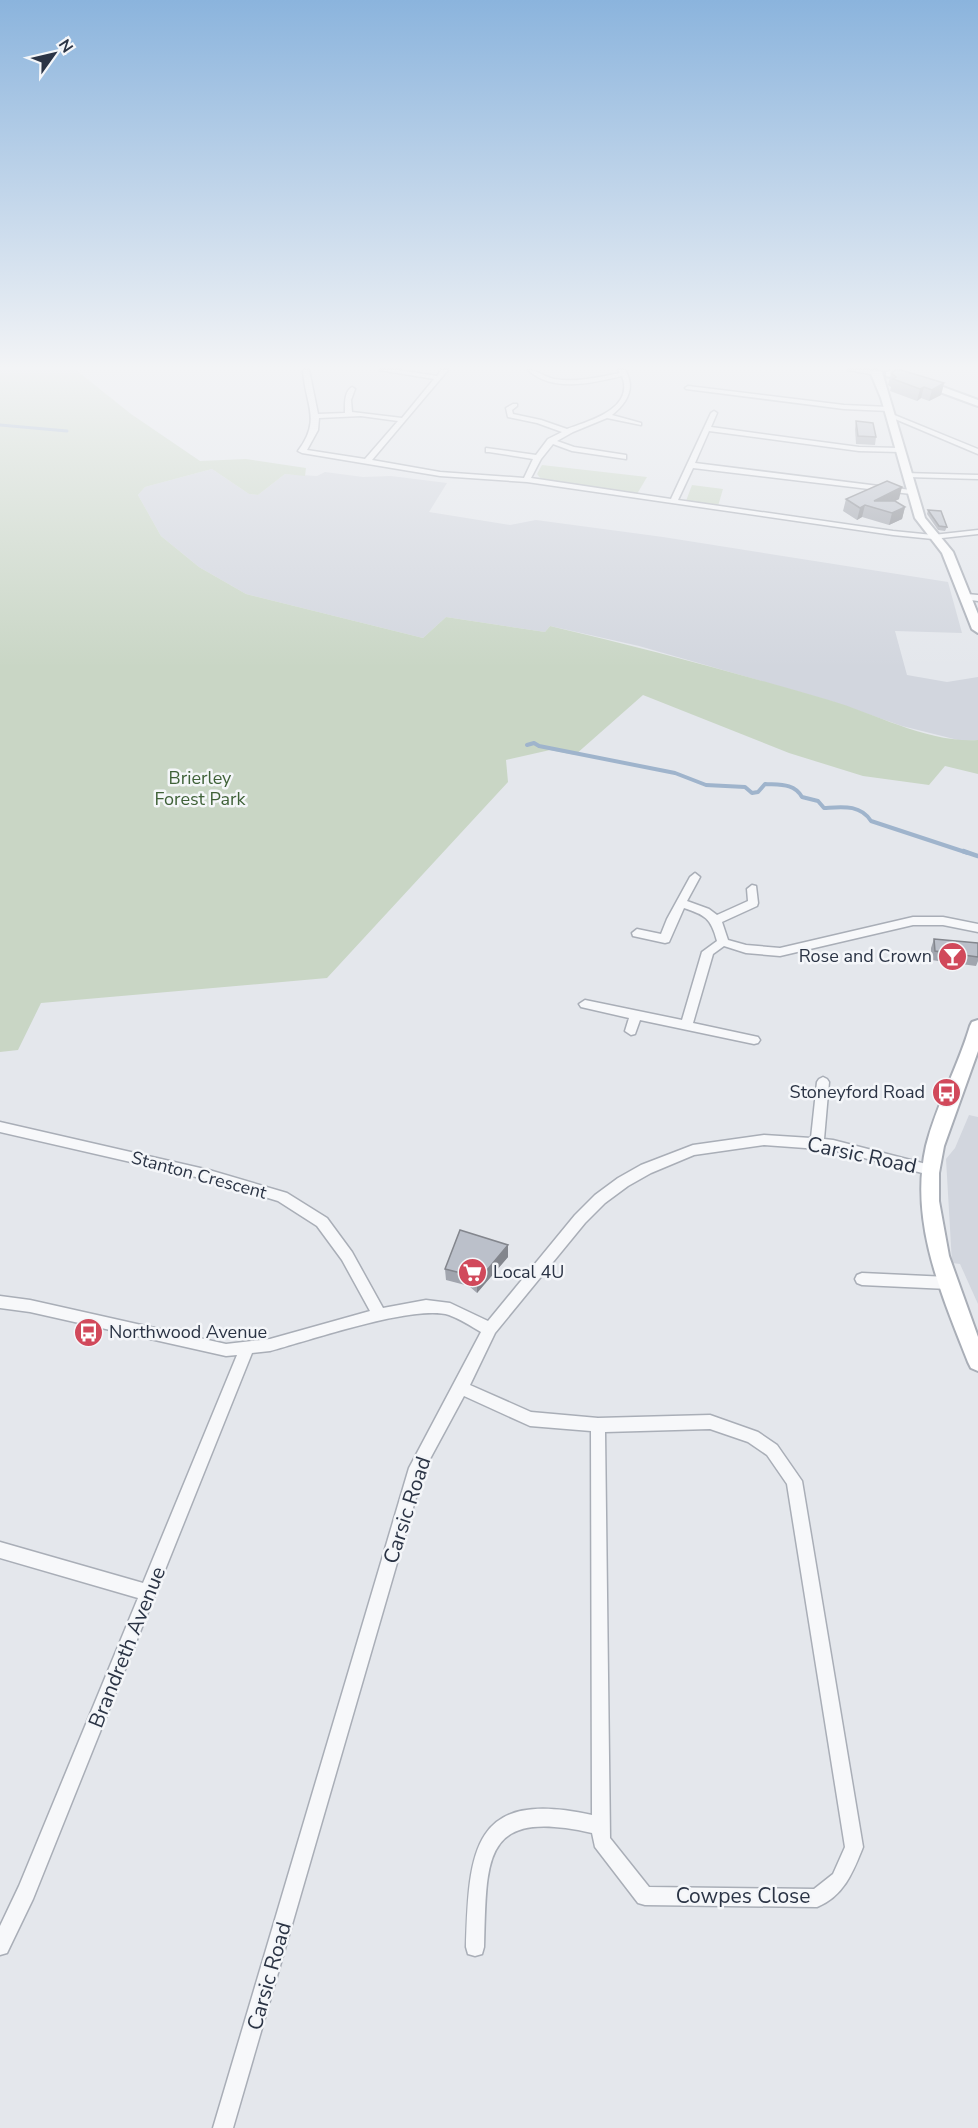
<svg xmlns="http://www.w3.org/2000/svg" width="978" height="2128" viewBox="0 0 978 2128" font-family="'Nunito Sans',sans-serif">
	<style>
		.built { fill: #d2d6de }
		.green { fill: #c9d6c5 }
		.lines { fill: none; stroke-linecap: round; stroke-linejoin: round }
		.stream-far2 { stroke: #9fb4cc; stroke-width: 3 }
		.stream-far1 { stroke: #9fb4cc; stroke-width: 4 }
		.stream { stroke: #9fb4cc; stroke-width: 4.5 }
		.minor-casing { stroke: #a9aeb7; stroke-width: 3 }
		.secondary-casing { stroke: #a9aeb7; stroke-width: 4 }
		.minor { fill: #f7f8fa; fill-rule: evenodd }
		.secondary { fill: #fff; fill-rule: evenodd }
		.wall { fill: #a1a5ae }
		.shaded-wall { fill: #83868d }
		.building { fill: #bbc0ca; stroke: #83868d; stroke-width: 1.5 }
		.labels { text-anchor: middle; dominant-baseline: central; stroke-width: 5; stroke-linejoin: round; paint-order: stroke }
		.park-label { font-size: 18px; fill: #3f6138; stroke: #f4f6f9 }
		.poi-label { font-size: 18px; fill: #2b3445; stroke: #f4f6f9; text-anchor: end }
		.street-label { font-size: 18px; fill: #2b3445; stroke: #f4f6f9 }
		.near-street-label { font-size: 21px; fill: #2b3445; stroke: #f4f6f9 }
	</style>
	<rect width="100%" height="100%" fill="#e4e7ec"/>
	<g class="built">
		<path d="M212 469 249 494 258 495 285 474 317 476 325 472 363 477 391 476 447 483 429 512 510 525 536 520 663 537 948 582 962 633 895 631 907 675 947 682 978 677V740L962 741 902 726 831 701 639 646 550 626 545 632 446 617 423 638 246 594 199 567 161 536 138 495 145 487Z"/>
		<path d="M969 1115 978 1117V1304L960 1264 952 1263 946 1159 955 1148Z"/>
	</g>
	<g class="green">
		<path d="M0 370H76L131 414 200 461 246 459 306 468 305 476 285 474 258 495 249 494 212 469 145 487 138 495 161 536 199 567 246 594 423 638 446 617 545 632 550 626C644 648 736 673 829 700 877 714 927 743 978 740V774L945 766 929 785 863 776 789 753 643 695 575 755 550 750 506 760 508 782 327 978 41 1003 18 1050 0 1052Z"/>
		<path d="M542 465 647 477 637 494 543 481 537 474Z"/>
		<path d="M692 485 723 489 718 506 686 501Z"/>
	</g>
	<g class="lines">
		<path class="stream-far2" d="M0 425 67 431"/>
		<path class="stream-far1" d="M527 745 534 743 539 746 675 773 706 785 745 787 752 793 758 792 765 784C780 785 794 783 802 797L818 801 824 808C842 807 860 804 871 821L968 853"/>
		<path class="stream" d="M963 851 978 856"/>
		<defs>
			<g id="minor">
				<path d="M303 370H309L318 414 345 413C345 404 344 392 352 387L355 389 351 400 352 412 402 418 434 379 379 370H398L437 376 441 370H448L372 460 440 472 524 478 533 459 489 452H486V448L536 455 548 439 562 432 537 423 508 417 506 408 513 404H517V406L512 410 513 414 541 420 567 429C589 421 635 409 622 376 592 383 553 393 528 370 538 370 544 377 554 379 576 383 599 377 620 373L618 370H625C636 388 627 403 612 415L641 423V425L607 418 573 432 557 441 574 447 626 455V459L572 451 553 444 541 459 531 478 671 499 711 413 714 411 717 413 711 427 859 447 900 448 904 450 900 452 859 451 709 431 695 463 911 490 915 492 911 494 693 468 678 500 893 531 933 535 978 530V534L933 539 893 535 527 482 440 476 302 453 298 451C322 419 305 405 303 370ZM361 416 398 421 365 459 307 450 318 430 319 418Z"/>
				<path d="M848 370H870L879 373 876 375Z"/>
				<path d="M688 386 844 405 889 407 892 409 889 411 844 409 686 389 685 388Z"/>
				<path d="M888 414H892L978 449V454L888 416Z"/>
				<path d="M904 473 978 475V479L907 477H904Z"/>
				<path d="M967 594 978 595V601L964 599 963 597Z"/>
				<path d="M695 873 700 877 687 901 709 909 717 915 748 901 747 889 752 885 756 886 758 903 757 906 722 922 728 940 746 945 780 948 913 917H943L978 924V932L943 925H913L780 956 746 953 724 946 713 954 693 1023 758 1037 760 1040 758 1043 754 1044 640 1020 635 1034 631 1035 625 1031 629 1018 581 1007 579 1004 585 1000 682 1020 702 952 717 941C711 918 705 915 684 908L669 942 665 943 633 936 632 933 637 929 661 934 667 919 690 877Z"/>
				<path d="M823 1077 827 1079 829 1082 824 1139 833 1140 930 1165 935 1166 936 1170 935 1174 930 1175 833 1150 764 1145 694 1155 651 1173 628 1186 605 1203 585 1223 495 1333 470 1385 531 1412 598 1418 710 1415 758 1432 777 1445 802 1481 863 1847C853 1872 844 1896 817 1907L645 1905 638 1903 595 1847 592 1833C481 1808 487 1858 484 1947L482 1954 475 1956 468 1954 466 1947C469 1850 472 1788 592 1815L591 1431 530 1426 464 1396 424 1470 233 2128H213L409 1468 481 1332C471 1326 460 1319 449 1315 414 1304 308 1341 270 1351L252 1353 33 1899 7 1953 0 1955V1926L19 1886 138 1598 0 1558V1542L143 1583 237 1355 226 1356 30 1312 0 1308V1296L30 1300 226 1344 270 1339 370 1311 342 1260 317 1226 278 1201 209 1180 0 1132V1122L209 1170 287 1193 327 1218 352 1252 383 1308 426 1300 450 1303 488 1321 575 1215 595 1195 618 1178 641 1165 693 1145 764 1135 811 1138 817 1082 819 1079ZM710 1429 748 1442 767 1455 787 1484 845 1847 833 1874 814 1889 649 1887 610 1838 605 1432Z"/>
				<path d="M862 1273 948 1277 953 1279 955 1283 953 1287 948 1289 862 1285 857 1283 855 1279 857 1275Z"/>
			</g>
			<g id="secondary">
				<path d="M874 370 882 372 925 518 953 552 978 614V633L972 629 942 553 915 518 881 398 871 374Z"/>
				<path d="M889 371 927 381 978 400V406L921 385 886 376V372Z"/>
				<path d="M978 1020V1051L944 1146 939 1173V1201L949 1256 978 1337V1371L971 1368 968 1362C941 1293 909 1221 926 1146 936 1105 958 1067 970 1026L972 1022Z"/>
			</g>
		</defs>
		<use href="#minor" class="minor-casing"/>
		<use href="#secondary" class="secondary-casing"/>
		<use href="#minor" class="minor"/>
		<use href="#secondary" class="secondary"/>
	</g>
	<g class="wall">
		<path d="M891 373 944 383 941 395 929 401 921 398 917 401 890 391 891 387 888 385Z"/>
		<path d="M856 421 876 437 875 445 856 444 855 429Z"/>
		<path d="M846 499H899L895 501 905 507 902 519 889 525 862 517 857 520 843 511Z"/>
		<path d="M928 510 947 527 945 531 938 530 927 514Z"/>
		<path d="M934 939 978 943V961L976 966 931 960V948Z"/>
		<path d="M508 1245V1257L477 1293 469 1286 446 1280 445 1269Z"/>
	</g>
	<g class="shaded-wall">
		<path d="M944 383 941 395 929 401 932 390Z"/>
		<path d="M924 387 921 398 917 401 920 389Z"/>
		<path d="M902 487 899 499 879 509 874 501Z"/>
		<path d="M865 505 862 517 857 520 860 508Z"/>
		<path d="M905 507 902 519 889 525 892 513Z"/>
		<path d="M508 1245V1257L477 1293V1282Z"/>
	</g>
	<g class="building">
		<path d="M896 370H901L944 383 932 390 924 387 920 389 893 379 896 377 891 373Z"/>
		<path d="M856 421 873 423 876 437 858 436Z"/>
		<path d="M887 481 902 487 874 501H895L905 507 892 513 865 505 860 508 846 499Z"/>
		<path d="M928 510 941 511 947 527 939 526Z"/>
		<path d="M934 939 978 943V957L935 951Z"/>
		<path d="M460 1230 508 1245 477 1282 469 1275 445 1269Z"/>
	</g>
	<linearGradient id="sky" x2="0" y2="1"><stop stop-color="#8bb4dd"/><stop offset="0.55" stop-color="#f3f4f6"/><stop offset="1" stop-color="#f3f4f6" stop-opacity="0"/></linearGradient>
	<rect width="978" height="668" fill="url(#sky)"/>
	<defs>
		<symbol id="bar-disc" viewBox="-11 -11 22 22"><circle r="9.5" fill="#d1495b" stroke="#f4f6f9"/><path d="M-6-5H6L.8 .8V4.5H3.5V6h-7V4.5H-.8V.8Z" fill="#fff"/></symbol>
		<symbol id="bus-disc" viewBox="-11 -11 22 22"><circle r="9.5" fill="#d1495b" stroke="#f4f6f9"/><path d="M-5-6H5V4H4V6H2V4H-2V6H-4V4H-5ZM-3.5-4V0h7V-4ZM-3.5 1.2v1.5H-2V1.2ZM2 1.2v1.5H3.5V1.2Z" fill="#fff"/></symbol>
		<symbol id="supermarket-disc" viewBox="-11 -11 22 22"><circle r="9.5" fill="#d1495b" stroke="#f4f6f9"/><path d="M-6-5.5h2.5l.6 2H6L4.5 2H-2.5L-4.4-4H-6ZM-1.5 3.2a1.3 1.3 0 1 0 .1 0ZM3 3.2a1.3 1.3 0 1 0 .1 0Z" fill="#fff"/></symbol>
	</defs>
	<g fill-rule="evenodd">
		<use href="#bar-disc" x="936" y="940" width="33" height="33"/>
		<use href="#bus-disc" x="930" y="1076" width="33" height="33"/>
		<use href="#supermarket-disc" x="456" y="1256" width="33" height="33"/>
		<use href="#bus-disc" x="72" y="1316" width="33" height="33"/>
	</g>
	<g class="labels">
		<g class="park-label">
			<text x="200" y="778">Brierley<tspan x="200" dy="21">Forest Park</tspan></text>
		</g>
		<g class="poi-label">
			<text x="932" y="956">Rose and Crown</text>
			<text x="925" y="1092">Stoneyford Road</text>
			<text x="493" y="1272" text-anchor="start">Local 4U</text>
			<text x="109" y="1332" text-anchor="start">Northwood Avenue</text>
		</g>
		<g class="street-label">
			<text transform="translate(199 1175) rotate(15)">Stanton Crescent</text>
		</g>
		<g class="near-street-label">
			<text transform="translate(862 1155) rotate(12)">Carsic Road</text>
			<text transform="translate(407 1510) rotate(-72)">Carsic Road</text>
			<text transform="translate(127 1647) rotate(-68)">Brandreth Avenue</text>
			<text x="743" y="1896">Cowpes Close</text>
			<text transform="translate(269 1976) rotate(-74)">Carsic Road</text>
		</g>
	</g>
	<g transform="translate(54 54) rotate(56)" stroke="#f4f6f9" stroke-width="4.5" paint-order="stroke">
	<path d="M0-4.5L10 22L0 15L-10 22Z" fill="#2b3445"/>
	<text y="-9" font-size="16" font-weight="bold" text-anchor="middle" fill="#2b3445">N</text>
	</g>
</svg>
